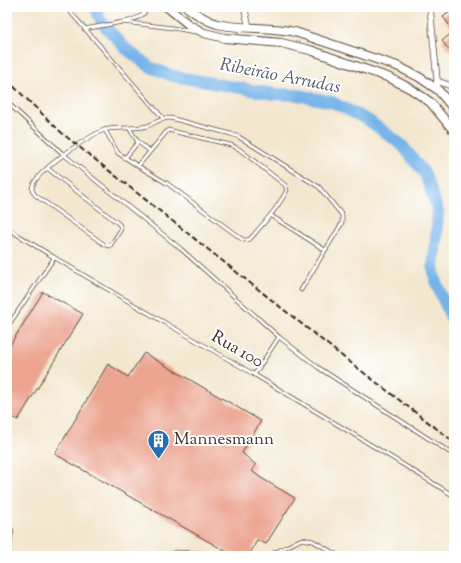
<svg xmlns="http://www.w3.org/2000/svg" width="461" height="563" viewBox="0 0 461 563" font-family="'Sorts Mill Goudy',serif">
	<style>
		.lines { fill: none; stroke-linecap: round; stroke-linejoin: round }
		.river { stroke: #76b4e9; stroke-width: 12 }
		.building { fill: #eca591 }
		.lane-casing { stroke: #574639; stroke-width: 4.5 }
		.street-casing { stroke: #574639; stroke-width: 7 }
		.secondary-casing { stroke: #574639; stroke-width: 10 }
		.lane { stroke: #fff; stroke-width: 3 }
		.street { stroke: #fff; stroke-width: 5.5 }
		.secondary { stroke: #fff; stroke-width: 8 }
		.rail { stroke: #3b2a1e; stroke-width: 2; stroke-dasharray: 6 3; stroke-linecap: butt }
		.labels { text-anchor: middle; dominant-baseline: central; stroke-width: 4; stroke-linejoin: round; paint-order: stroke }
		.street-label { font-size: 17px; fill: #3b2a1e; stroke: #fff }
		.poi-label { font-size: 17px; fill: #3b2a1e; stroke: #fff; text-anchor: start }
		.water-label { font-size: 18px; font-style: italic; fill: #505a65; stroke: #fff }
	</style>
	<rect width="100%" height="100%" fill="#fff"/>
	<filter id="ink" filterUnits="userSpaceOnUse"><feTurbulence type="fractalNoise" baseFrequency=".025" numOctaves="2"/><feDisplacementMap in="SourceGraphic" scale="8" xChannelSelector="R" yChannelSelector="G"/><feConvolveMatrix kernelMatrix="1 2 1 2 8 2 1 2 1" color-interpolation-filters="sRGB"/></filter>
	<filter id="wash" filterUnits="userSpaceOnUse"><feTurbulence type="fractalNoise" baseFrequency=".012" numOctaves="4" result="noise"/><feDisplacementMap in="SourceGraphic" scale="16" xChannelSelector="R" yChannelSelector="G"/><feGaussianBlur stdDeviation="0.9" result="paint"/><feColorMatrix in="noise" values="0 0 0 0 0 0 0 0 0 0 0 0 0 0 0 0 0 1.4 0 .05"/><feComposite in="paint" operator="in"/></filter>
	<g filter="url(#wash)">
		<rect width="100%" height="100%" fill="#f3e7cf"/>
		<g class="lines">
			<path class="river" d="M95 7 101 21 107 28 125 48 150 67 173 76 274 94 298 95 332 102 368 120 402 145 425 174 438 211 436 241 433 267 436 283 454 324"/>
		</g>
		<g id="blocks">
			<g class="building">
				<path d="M451 11 454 15V56L442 41 454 31 443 17Z"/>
				<path d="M43 292 83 314 18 420 7 415V350Z"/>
				<path d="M144 353 261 421 242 453 256 465 252 471 261 478 295 498 266 544 257 540 249 556H234L55 454 108 364 128 377Z"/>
			</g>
		</g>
	</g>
	<g filter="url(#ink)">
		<use href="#blocks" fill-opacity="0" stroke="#574639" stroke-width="1"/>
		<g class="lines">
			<defs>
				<g id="lane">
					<path d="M66 7 163 118"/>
					<path d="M125 22C134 19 144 17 148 7"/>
					<path d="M84 29 123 22 173 28 195 32"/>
					<path d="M7 102 63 154 181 249 279 337 319 368 454 455"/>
					<path d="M129 128 138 142 150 151"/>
					<path d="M105 130 118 153 138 166"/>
					<path d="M168 130 231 145 239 149 285 185 287 190C278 208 263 224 250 239L246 240H243L168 184 138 166Z"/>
					<path d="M125 158 138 142"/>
					<path d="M47 168 119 224 121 228 120 231 110 246 105 245 35 195C34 194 32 190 32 189 32 173 89 136 104 130 117 126 134 130 147 126 155 123 161 118 170 118L231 134 239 137 319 187 342 215V223L301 290"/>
					<path d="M270 215 325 250"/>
					<path d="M7 228C88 280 172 326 255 375 322 415 388 455 454 496"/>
					<path d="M10 323 54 258"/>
					<path d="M254 375 279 337"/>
					<path d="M7 526 12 530 8 556"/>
					<path d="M164 556 175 552 201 553 211 556"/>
					<path d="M268 556 302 539 313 541 339 556"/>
				</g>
				<g id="street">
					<path d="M244 7 249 27"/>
					<path d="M430 7 438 90"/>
					<path d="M437 81 454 87"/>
				</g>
				<g id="secondary">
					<path d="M167 7 188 24 204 33 225 38 281 43 310 50 390 78 411 89 430 102 454 131"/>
					<path d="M187 7C196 14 207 21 217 24 243 30 270 26 295 32L397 66 419 77 438 90 454 109"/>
				</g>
			</defs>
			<use href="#lane" class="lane-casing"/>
			<use href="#street" class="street-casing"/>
			<use href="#secondary" class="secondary-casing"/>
			<use href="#lane" class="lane"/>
			<use href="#street" class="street"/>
			<use href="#secondary" class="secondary"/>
			<path class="rail" d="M7 80 63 134 342 356 454 442"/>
		</g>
	</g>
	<defs>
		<symbol id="building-pin" viewBox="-11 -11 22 30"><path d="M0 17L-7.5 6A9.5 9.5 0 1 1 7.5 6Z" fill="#1f6fb2" stroke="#fff"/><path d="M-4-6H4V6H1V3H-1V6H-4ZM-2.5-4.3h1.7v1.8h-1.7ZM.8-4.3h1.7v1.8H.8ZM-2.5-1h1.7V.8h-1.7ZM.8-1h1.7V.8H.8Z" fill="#fff"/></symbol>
	</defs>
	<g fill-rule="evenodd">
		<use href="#building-pin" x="146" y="428" width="25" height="34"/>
	</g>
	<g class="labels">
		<g class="street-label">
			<text transform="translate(237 350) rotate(30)">Rua 100</text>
		</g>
		<g class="poi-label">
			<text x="174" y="440">Mannesmann</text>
		</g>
		<g class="water-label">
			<text transform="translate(280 77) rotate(11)">Ribeirão Arrudas</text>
		</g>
	</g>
	<rect width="461" height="563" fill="none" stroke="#fff" stroke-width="24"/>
</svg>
